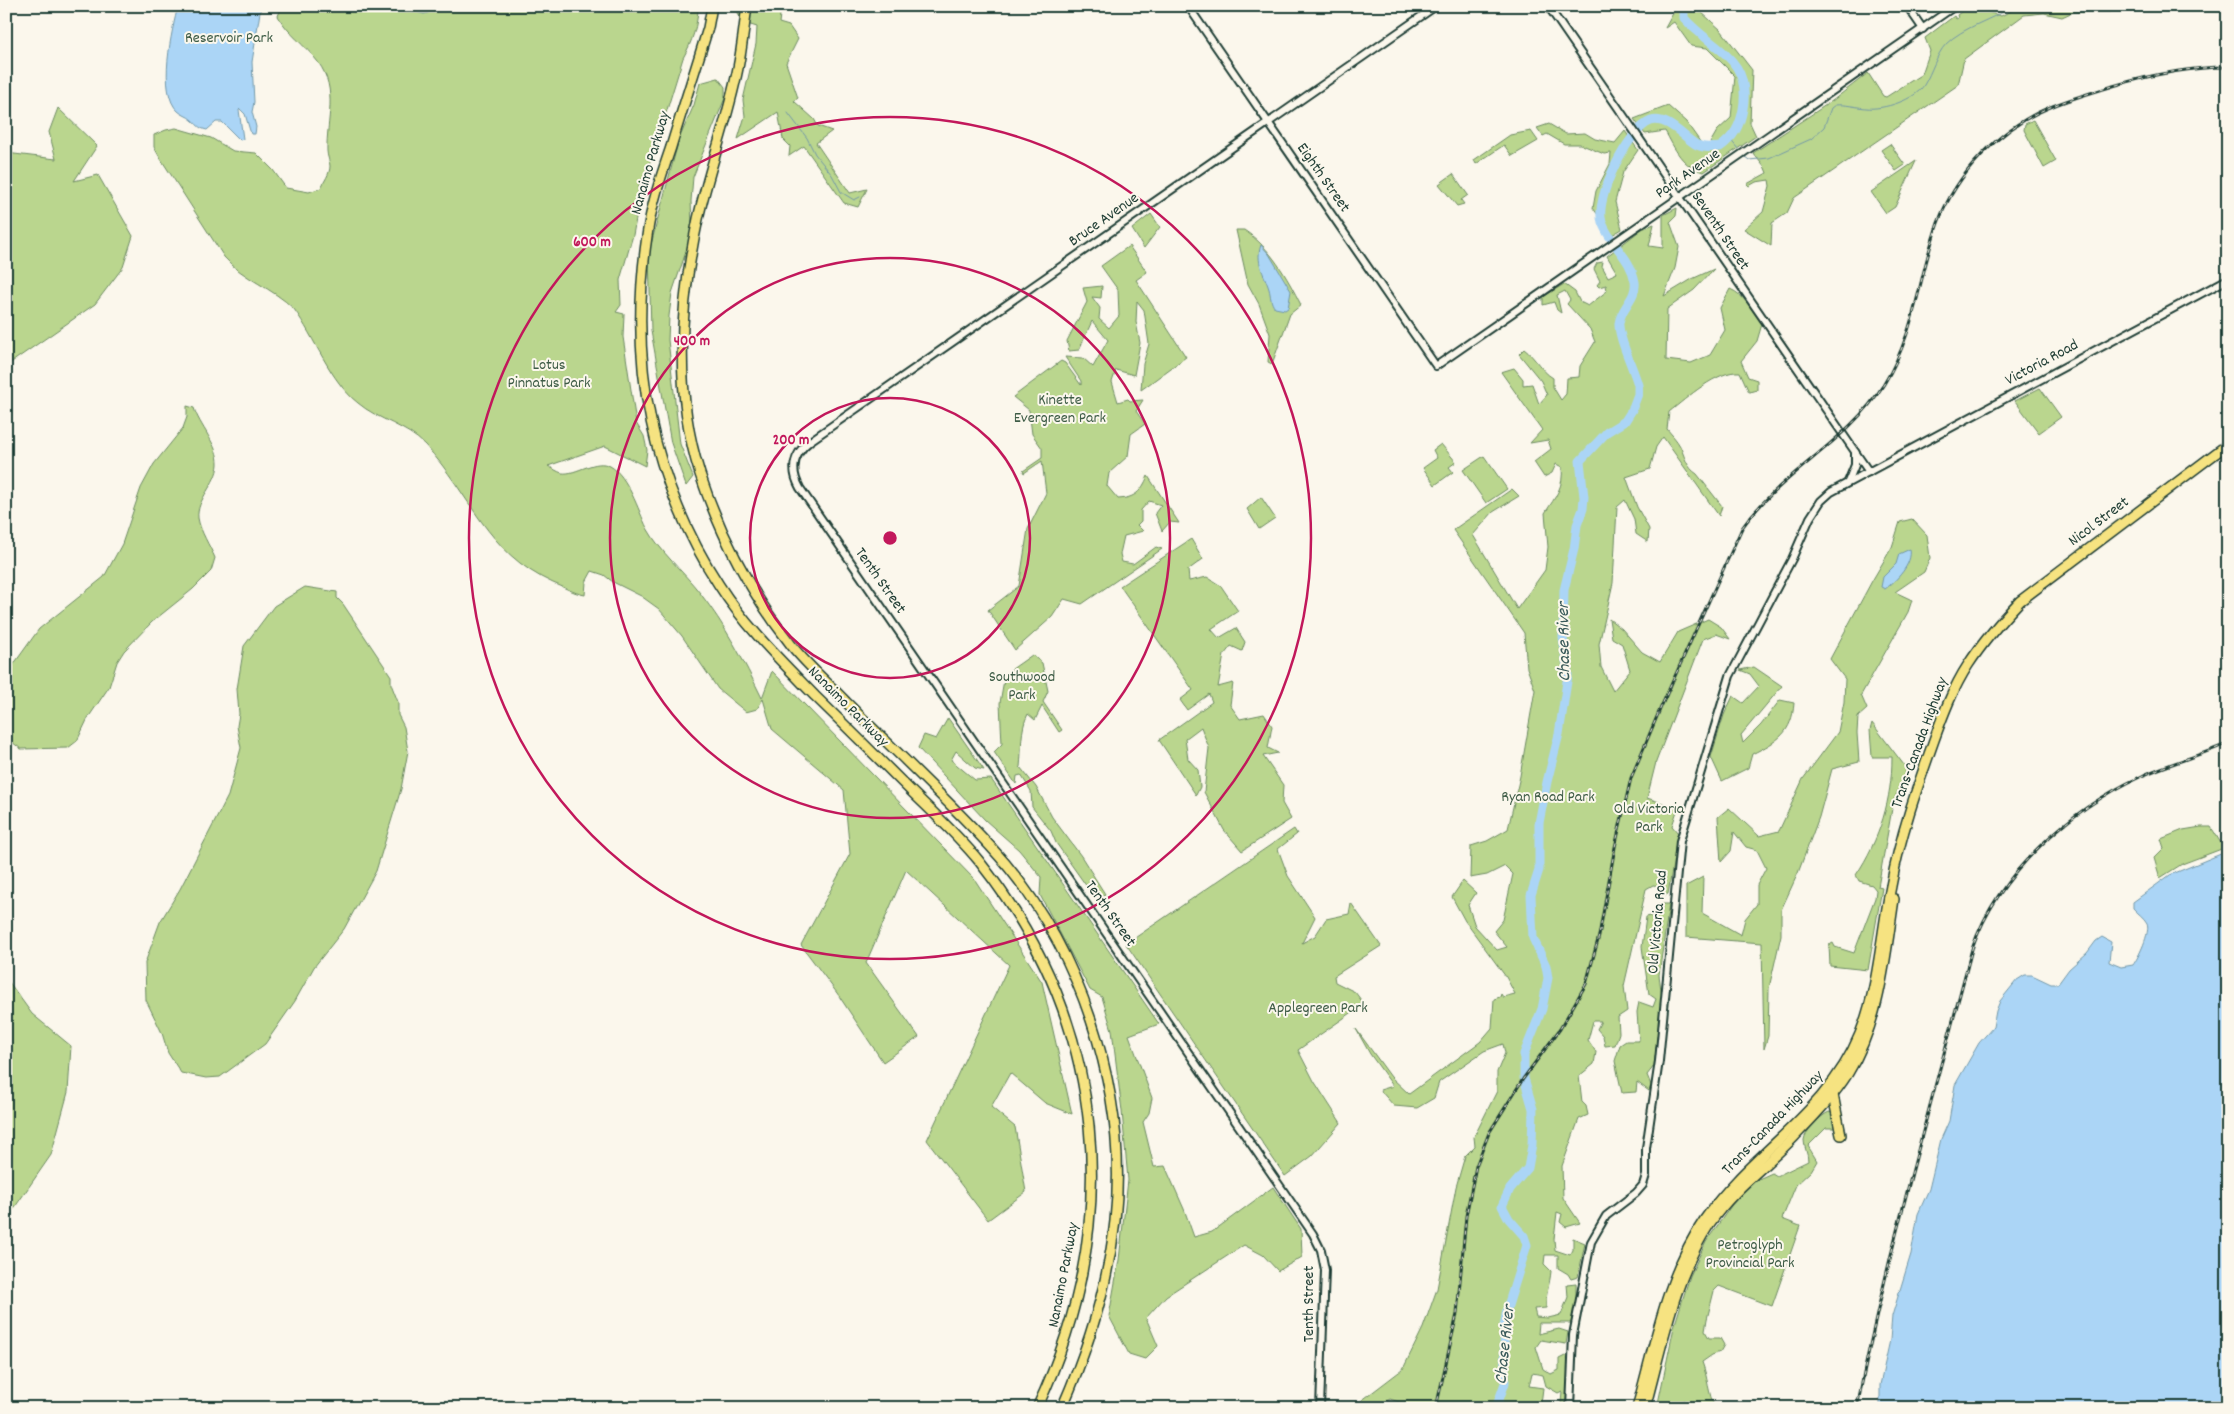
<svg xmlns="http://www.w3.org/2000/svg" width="2234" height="1414" viewBox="0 0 2234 1414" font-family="Dekko,sans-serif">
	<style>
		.green { fill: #bad68e; stroke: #6c8a61 }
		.water { fill: #abd5f6; stroke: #7398a8 }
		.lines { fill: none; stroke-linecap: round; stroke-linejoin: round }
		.stream { stroke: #7398a8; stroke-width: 1 }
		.river { stroke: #abd5f6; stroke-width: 9 }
		.minor-casing { stroke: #1f3d34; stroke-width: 10 }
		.highway-casing { stroke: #1f3d34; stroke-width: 12 }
		.minor { stroke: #fbf7ec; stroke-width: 6 }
		.highway { stroke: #f6e381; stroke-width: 9 }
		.rail-casing { stroke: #1f3d34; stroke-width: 3 }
		.rail { stroke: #fbf7ec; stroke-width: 1; stroke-dasharray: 4; stroke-linecap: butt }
		.ring { fill: none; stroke: #c2185b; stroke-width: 2.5 }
		.labels { text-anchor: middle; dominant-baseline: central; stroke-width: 4; stroke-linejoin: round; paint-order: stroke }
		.park-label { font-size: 16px; fill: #3e5c46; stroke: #fbf7ec }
		.street-label { font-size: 16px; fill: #1f3d34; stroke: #fbf7ec }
		.water-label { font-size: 18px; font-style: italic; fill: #3b5b5b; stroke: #fbf7ec }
		.centre { fill: #c2185b; stroke: #fbf7ec; stroke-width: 2.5 }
		.ring-label { font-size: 15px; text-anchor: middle; font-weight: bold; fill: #c2185b; stroke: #fbf7ec; stroke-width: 4; stroke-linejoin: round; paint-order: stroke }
	</style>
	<rect width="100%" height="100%" fill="#fbf7ec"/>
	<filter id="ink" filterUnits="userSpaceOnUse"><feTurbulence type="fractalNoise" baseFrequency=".02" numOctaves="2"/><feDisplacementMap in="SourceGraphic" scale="10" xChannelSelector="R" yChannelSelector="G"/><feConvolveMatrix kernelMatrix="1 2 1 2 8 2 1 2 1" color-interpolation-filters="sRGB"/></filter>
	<g filter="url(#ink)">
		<g class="green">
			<path d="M282 6H698C698 25 692 42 683 58L654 152 643 179 639 185 638 208 633 235 620 280 621 305 616 312 624 314 623 337 636 423 644 436 647 450 645 466 605 446 548 466C552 468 558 472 562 473 577 475 595 458 610 466 628 476 638 510 647 528 661 553 683 571 700 593 725 625 744 661 762 698L772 671 975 880 1042 982 1072 1114 1045 1103 1010 1073 991 1107 1015 1127 1026 1192 988 1220 927 1140 1009 965 906 870 866 963 919 1037 883 1062 837 993 801 945 850 854 844 790 772 729 763 699 757 709 746 712 718 689 682 636 659 609 641 596 613 582 604 575 592 571 586 582 585 595C573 593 564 587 553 583 485 552 472 495 425 445 407 426 378 420 358 403 330 381 315 338 294 309 273 288 243 279 224 257L159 156 154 147V135L166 130 176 128 211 138 233 151 256 153 273 170 286 188 309 192 321 188C324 181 330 174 330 166 330 162 327 156 327 151 326 121 339 90 318 62 306 46 288 34 278 16Z"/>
			<path d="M736 6H777L780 15 779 23 789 26 798 39 786 63 798 98 794 101 814 119 818 126 832 131 816 143 850 193 867 189 858 207 844 203 804 146 789 156 790 146 783 139 778 112 738 139 745 116 743 100 756 44 757 27 741 22Z"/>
			<path d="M1677 6H1698L1700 11 1721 30 1752 70 1750 123 1756 136 1704 172C1682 167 1675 149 1665 131L1645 134 1634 119 1668 106 1686 122 1706 150 1717 131 1731 118 1735 76 1707 48 1691 46 1674 22 1665 28Z"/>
			<path d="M1969 6H1982L1985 11 2001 16 2021 6H2111L2110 12H2073L2062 17 2044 13 2024 15 1964 59 1958 85 1794 198 1787 213 1772 223 1771 246 1744 229 1763 212 1770 186 1769 180 1756 182 1749 186 1747 184 1767 173 1765 168 1753 153 1832 101 1868 73 1883 96 1886 97 1922 74 1930 51 1925 38 1954 16 1956 19 1958 18 1957 15Z"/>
			<path d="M718 78 725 87V98L693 177 691 201 692 226 687 249 672 293 669 316 668 340 680 444 693 477 686 486 671 443 651 331 649 252 679 139 694 105 700 83Z"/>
			<path d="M58 108 97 146 74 181 98 175 133 236 123 267 95 304 6 366V153L56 159 49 132Z"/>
			<path d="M2033 120 2056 161 2044 168 2024 130 2025 124Z"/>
			<path d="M1549 124 1566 134 1585 133 1595 139 1615 143 1625 131 1638 150 1623 172 1615 202 1622 229 1612 235 1593 208 1596 191 1610 164 1611 153 1604 154 1580 144H1564L1547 134 1543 136 1537 128Z"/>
			<path d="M1531 131 1538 141 1512 156 1504 145 1476 164 1474 160 1510 135Z"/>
			<path d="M1890 144 1905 165 1896 171 1881 150Z"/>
			<path d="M1916 161 1895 207 1886 213 1871 192Z"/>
			<path d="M1453 174 1468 195 1461 200 1464 204 1457 206 1439 184Z"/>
			<path d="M1677 208 1676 216 1670 222 1679 247 1675 268 1664 296 1692 279 1714 269 1694 290 1667 309 1666 360 1691 363 1710 355 1725 330 1720 308 1730 289C1745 295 1752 311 1762 324L1757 341 1741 361 1748 377 1757 380V390L1749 392 1740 372C1717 370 1687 398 1669 412L1667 429C1671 434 1677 440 1680 446 1685 457 1686 467 1697 474L1722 506 1719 516 1663 437 1656 447 1650 469 1626 477 1637 507 1649 529 1648 542 1636 534 1634 519 1625 500 1617 507 1613 583 1599 644 1601 667 1613 691 1630 670 1622 644 1612 638 1609 619 1622 629 1642 652 1660 662 1678 632 1708 619 1721 627 1730 639 1716 634 1703 639 1656 762 1647 798 1678 808 1672 826 1678 833 1668 894 1664 895 1660 886 1653 885 1646 889 1624 986 1627 1011 1618 1017 1619 1033 1615 1045 1605 1046 1603 1036 1597 1029 1601 1021H1593L1588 1040 1596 1052 1594 1064 1579 1076 1582 1102 1586 1106 1588 1115 1579 1119 1562 1166 1563 1198 1580 1223 1566 1227 1560 1222 1562 1214 1557 1212 1554 1239 1555 1250 1570 1255 1573 1250V1238L1585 1243 1578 1277 1571 1279 1568 1274 1558 1268V1255H1545L1544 1264 1551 1271C1550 1284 1545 1295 1546 1308L1534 1309 1536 1317 1548 1318 1561 1315 1568 1297 1567 1284 1576 1283V1301L1571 1323H1539L1538 1334 1559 1329 1568 1332 1566 1344 1541 1340 1536 1347 1543 1369 1551 1374 1559 1370V1359L1567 1355 1569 1379 1567 1405 1561 1403 1562 1391 1558 1393 1546 1386 1543 1375 1532 1373 1529 1386 1543 1388 1541 1404 1529 1408H1417L1390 1399 1376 1408H1366L1361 1401 1403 1369 1423 1328 1437 1289 1456 1187 1465 1156 1475 1146 1474 1137 1497 1091V1072L1505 1053 1503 1044 1484 1051 1439 1082 1434 1098 1417 1108 1394 1106 1380 1090 1393 1086 1370 1054 1356 1029 1391 1077 1409 1094 1480 1042 1492 1028 1494 999 1500 997 1501 994 1503 997 1515 994 1506 977 1465 921 1452 897 1463 881 1476 893 1468 905 1475 926 1497 950 1507 947 1494 931 1503 920 1513 874 1505 866 1487 875 1470 878 1471 846 1487 841 1508 829 1520 776 1535 690 1527 668 1524 633 1453 530 1512 489 1519 496 1493 512 1473 535 1517 609 1545 570 1548 547 1545 513C1556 496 1564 487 1562 467L1556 464 1552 473 1544 477 1534 462 1551 449 1548 440 1530 443 1542 430 1501 372 1514 368 1523 379V385L1532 384 1539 404 1547 395 1541 381 1519 354 1524 349C1536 358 1541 371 1553 378V387L1561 400 1566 394 1567 378 1579 377 1580 366 1595 342 1590 329 1567 304 1570 300 1565 291 1557 295 1561 313 1557 310 1554 302 1543 305V297L1564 284 1575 292 1580 302 1588 306 1607 291 1606 285 1599 287 1597 285 1600 281 1594 269 1597 263 1603 262 1602 266 1608 277 1617 273 1607 256 1642 229 1654 224 1649 246 1663 248V215Z"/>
			<path d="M1151 214 1160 227 1144 248 1132 229Z"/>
			<path d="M1236 230H1244C1271 248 1287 277 1301 305L1290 314 1272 364 1268 362 1270 334 1259 304 1248 284Z"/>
			<path d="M1129 246 1147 272 1136 280 1186 357 1141 390 1143 364 1149 344 1144 310 1137 301 1136 322 1140 343 1134 375 1116 370 1112 382 1118 402 1128 399 1130 401 1143 400 1136 411 1145 424 1131 434 1128 456 1109 473 1107 486 1118 499C1135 498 1141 492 1148 476L1179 523 1170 522 1162 531 1155 513 1161 505 1149 501 1141 510V521L1137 525 1143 531 1124 536 1120 554 1122 562 1133 564 1156 547 1162 549 1082 604 1064 599 1052 617 1015 650 988 610 1019 586 1028 529 1046 493 1042 461 1024 473 1023 471 1042 458V448L1032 434 1029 410 1013 397 1061 361 1065 363 1081 385V381L1065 357 1083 358 1093 367 1108 340 1092 321 1079 350 1069 351 1067 341 1087 302 1083 288 1102 286 1101 298 1092 297 1100 308 1099 319 1109 328 1119 316 1118 290 1101 266Z"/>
			<path d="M2040 388 2061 417 2039 433 2015 401Z"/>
			<path d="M187 406 194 408C199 425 219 446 218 464 217 484 196 499 198 518 200 531 210 546 215 558L211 571 193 589 152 622 124 651 117 662 109 687 88 718 77 741 68 748 21 749 12 742 6 732V675L39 629 104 577 122 544 141 488 154 464 183 428 187 417Z"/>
			<path d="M1441 444 1456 462 1449 467 1453 472 1435 485 1423 468 1437 458 1433 450Z"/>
			<path d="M1484 456 1507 489 1486 503 1463 470Z"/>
			<path d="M1261 497 1275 518 1259 529 1247 509Z"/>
			<path d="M1912 519 1927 535 1930 558 1924 572 1895 592 1912 600 1908 612 1861 695 1867 709 1858 717 1857 733 1859 762 1832 769 1819 817 1798 873 1781 910V935L1769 988 1768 1036 1764 1049 1762 943 1686 937V886L1703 877 1702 913 1741 935 1745 919 1757 904V885L1766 868 1757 850 1746 847 1734 832 1731 851 1721 862 1718 817 1729 808 1759 836 1779 831 1803 779 1838 732 1844 702 1845 679 1830 659 1872 581 1892 547 1900 522Z"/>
			<path d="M1191 539 1203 559 1188 570 1189 581 1207 577 1221 586 1238 611 1211 629 1219 638 1236 628 1245 642 1242 651 1231 646 1224 655 1218 687 1233 683 1230 705 1240 719 1264 714 1272 726 1268 748 1278 753 1263 756 1283 785 1282 803 1291 819 1242 851 1224 830 1204 792 1209 748 1201 727 1185 739 1188 759 1198 770 1200 787 1196 795 1159 740 1212 702 1209 694 1187 710 1180 700 1193 690 1120 586Z"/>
			<path d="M305 587 337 592V598L343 604 391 676V684L398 702V715L404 727 408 751 401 789 376 871 344 929 314 967 295 1001 265 1044 220 1077 206 1078 181 1073 168 1053 162 1033 146 1000 145 963 160 922 180 889 228 796 241 748 237 726 239 714 237 689 244 646 274 606Z"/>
			<path d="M1032 655 1042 663 1048 691 1043 702 1062 730 1059 732 1042 706 1035 720 1028 714C1020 729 1022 749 1020 767L1036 787 1052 817 1081 856 1105 894 1097 901 1056 843 1051 831 1032 807 1031 791 1021 775 1017 776 1016 784 994 752 1002 744 1000 703 1005 674Z"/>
			<path d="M1754 667 1782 686 1741 735 1743 743 1761 725 1780 700 1794 703C1792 733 1778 741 1752 754L1748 768 1722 781 1711 757 1724 715 1733 696 1743 703 1759 686 1750 674 1740 670Z"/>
			<path d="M948 718 984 770 975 768 956 751 951 760 975 780 991 779 1159 1024 1129 1035 1152 1098 1149 1113 1143 1122 1154 1167 1165 1166 1184 1209 1194 1237 1212 1232 1273 1187 1301 1229 1302 1257 1278 1271 1263 1255 1244 1245 1166 1296 1146 1318 1158 1346 1145 1359 1129 1354 1109 1316 1119 1260 1128 1180 1122 1111 1112 1030 1102 997 1090 990 1040 895 1041 877 1019 850 985 820 918 748 924 735 936 739Z"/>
			<path d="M1872 723 1907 769 1893 803 1878 887 1882 888 1868 970 1830 966 1829 945 1833 943 1835 947 1854 953 1875 898 1876 890 1872 885 1859 881 1856 875C1880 839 1892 799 1892 757H1872L1870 730Z"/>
			<path d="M2201 827H2211L2224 848 2182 864 2160 878 2154 858 2164 848 2161 839 2183 830Z"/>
			<path d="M1294 829 1297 834 1278 849 1288 876 1315 917 1302 943 1315 936 1326 919 1349 914 1351 903 1381 946 1334 976 1335 982 1355 992 1364 1004 1298 1050 1314 1081 1341 1123 1312 1156 1285 1176 1126 944Z"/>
			<path d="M1658 904H1669L1659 975 1662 998 1654 1066 1647 1075 1651 1085 1649 1091 1637 1082 1636 1092 1622 1093 1615 1061 1620 1045 1626 1041H1639L1637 1012 1639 1002 1653 1007 1656 999 1649 994 1642 947 1646 917 1657 915Z"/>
			<path d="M6 978 32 1014 71 1046 68 1092 51 1155 6 1220Z"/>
			<path d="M1829 1112 1832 1113 1836 1126 1834 1128H1826L1808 1146 1817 1161 1811 1171 1796 1185 1782 1219 1800 1226 1772 1306 1719 1286 1714 1291 1707 1319 1705 1331 1709 1338H1720L1724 1345 1720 1352 1712 1355 1702 1362C1708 1378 1708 1393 1715 1408H1689L1684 1400 1677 1403V1408H1657L1674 1327 1690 1276 1706 1242 1731 1206 1752 1182 1772 1173 1777 1176 1808 1161C1808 1153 1804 1148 1804 1140 1805 1131 1820 1116 1829 1112Z"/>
		</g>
		<g class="water">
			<path d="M178 6H261L252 62 254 102 252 112 256 127 255 134H251L245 114 240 109 239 110 243 139 240 140 222 122H216L207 130C198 128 198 125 192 120 188 116 182 115 178 111 157 92 172 30 178 6Z"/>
			<path d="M1261 245 1269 254 1291 291 1288 308 1285 310 1275 308C1270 302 1271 296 1269 289 1264 273 1255 262 1261 245Z"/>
			<path d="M1910 549C1913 564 1896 581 1885 589L1881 587 1883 577 1896 564 1899 554Z"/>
			<path d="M2228 851V1408H1880V1385L1890 1340 1892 1316 1911 1254 1918 1214 1929 1189 1941 1139 1949 1121 1955 1085 1979 1043 1993 1027 1996 1011 2000 1001 2017 980 2025 975H2032L2051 984H2058L2069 969 2087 953 2096 941 2102 937 2111 942 2109 962 2121 967 2133 965C2138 958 2151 932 2147 923 2144 917 2137 913 2133 908V902L2170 875Z"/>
		</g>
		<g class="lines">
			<g class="stream">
				<path d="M393 6 424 14 428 13 436 6"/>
				<path d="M788 113 807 138 815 154 832 175 841 192 854 200 860 197"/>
				<path d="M1730 139 1738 149"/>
				<path d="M1744 156 1749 160 1769 158 1811 139 1824 127 1831 108 1835 105C1845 104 1855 107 1866 108 1883 110 1915 100 1924 85 1932 72 1936 55 1946 44 1963 27 1992 20 2013 6"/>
			</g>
			<path class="river" d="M1496 1408 1505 1383 1504 1327 1507 1309 1527 1245 1524 1236 1509 1219 1502 1206 1510 1189 1528 1168 1532 1145 1533 1109 1524 1078V1054L1542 1009 1548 978 1546 966 1533 938 1531 895 1539 870V823L1547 782 1559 734 1568 675 1563 637 1564 590 1574 549 1577 525 1583 509 1584 497 1580 461 1607 432 1625 421 1632 410 1638 394V385C1634 369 1618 338 1619 323 1621 307 1637 298 1635 282 1631 257 1610 245 1602 222 1594 199 1628 129 1651 121 1668 116 1684 138 1697 145 1704 148 1712 148 1720 147 1734 137 1740 126 1743 109 1752 57 1712 50 1684 18V6"/>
			<defs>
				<g id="minor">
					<path d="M1188 6 1436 366 1955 6"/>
					<path d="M1548 6 1869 472"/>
					<path d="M1907 6 1923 29"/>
					<path d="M1848 482 1855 465V452"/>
					<path d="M1320 1408 1325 1270 1321 1250 1313 1234 800 488C790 470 793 454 810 441L1436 6"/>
					<path d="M1570 1408 1573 1335 1591 1242 1606 1216 1636 1193 1643 1185 1646 1175V1148L1659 1061 1680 841 1730 676 1792 559 1810 518 1821 501 1831 492 2228 279"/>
				</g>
				<g id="highway">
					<path d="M712 6 708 28C696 68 683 107 671 147 661 176 651 206 647 236 638 298 638 360 651 421 663 478 687 536 719 585 745 626 781 661 815 696 845 725 874 754 903 783 929 809 956 833 979 861 1108 1023 1124 1223 1037 1408"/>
					<path d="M747 6C744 27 742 48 738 68 728 119 709 169 698 219 680 301 674 393 700 474 721 537 751 594 792 646 808 666 828 683 846 702 894 750 944 796 990 846 1079 942 1129 1090 1115 1221 1108 1285 1088 1349 1062 1408"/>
					<path d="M1833 1095 1841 1135"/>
					<path d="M1637 1408C1655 1344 1667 1274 1705 1219 1753 1150 1827 1115 1860 1034 1879 987 1881 934 1891 886 1900 836 1917 788 1934 740 1943 715 1953 688 1968 665 1983 642 2001 621 2020 601L2228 444"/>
					<path d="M1645 1408C1662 1346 1674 1277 1710 1223 1733 1189 1766 1166 1794 1137 1813 1117 1833 1097 1848 1073 1880 1022 1885 958 1894 899"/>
				</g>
			</defs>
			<use href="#minor" class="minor-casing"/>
			<use href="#highway" class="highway-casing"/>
			<use href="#minor" class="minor"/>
			<use href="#highway" class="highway"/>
			<defs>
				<g id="rail">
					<path d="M1436 1408 1457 1314 1466 1216 1476 1166 1489 1133 1523 1079 1560 1029 1586 984 1599 936 1615 847 1631 778 1661 707 1742 528C1782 471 1848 443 1884 384 1916 332 1918 278 1938 223 1956 174 2000 128 2048 108 2069 99 2091 93 2113 86 2150 75 2189 67 2228 67"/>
					<path d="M1857 1408C1887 1253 1932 1101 1972 949 1998 873 2070 809 2142 776 2170 763 2200 756 2228 743"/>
				</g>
			</defs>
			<use href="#rail" class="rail-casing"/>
			<use href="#rail" class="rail"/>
		</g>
	</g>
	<g class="ring">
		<circle cx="890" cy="538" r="140"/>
		<circle cx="890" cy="538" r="280"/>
		<circle cx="890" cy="538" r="421"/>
	</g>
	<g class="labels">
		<g class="park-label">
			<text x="229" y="38">Reservoir Park</text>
			<text x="549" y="365">Lotus<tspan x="549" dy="18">Pinnatus Park</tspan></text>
			<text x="1060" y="400">Kinette<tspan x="1060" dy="18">Evergreen Park</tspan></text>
			<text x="1022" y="677">Southwood<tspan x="1022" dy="18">Park</tspan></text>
			<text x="1548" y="797">Ryan Road Park</text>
			<text x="1649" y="809">Old Victoria<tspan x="1649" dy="18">Park</tspan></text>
			<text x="1318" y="1008">Applegreen Park</text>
			<text x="1750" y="1245">Petroglyph<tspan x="1750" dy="18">Provincial Park</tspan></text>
		</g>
		<g class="street-label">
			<text transform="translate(651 163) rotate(-74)">Nanaimo Parkway</text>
			<text transform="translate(1688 174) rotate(-35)">Park Avenue</text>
			<text transform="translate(1323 178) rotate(55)">Eighth Street</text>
			<text transform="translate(1104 220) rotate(-35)">Bruce Avenue</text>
			<text transform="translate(1720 231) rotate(56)">Seventh Street</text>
			<text transform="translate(2042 363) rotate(-28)">Victoria Road</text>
			<text transform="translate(2099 522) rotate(-37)">Nicol Street</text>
			<text transform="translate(880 581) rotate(55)">Tenth Street</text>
			<text transform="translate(848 707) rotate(45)">Nanaimo Parkway</text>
			<text transform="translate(1920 743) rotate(-70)">Trans-Canada Highway</text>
			<text transform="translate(1110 914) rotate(55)">Tenth Street</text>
			<text transform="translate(1658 922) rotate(-85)">Old Victoria Road</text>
			<text transform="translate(1773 1123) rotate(-46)">Trans-Canada Highway</text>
			<text transform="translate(1064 1275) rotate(-79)">Nanaimo Parkway</text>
			<text transform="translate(1309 1304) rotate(-90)">Tenth Street</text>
		</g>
		<g class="water-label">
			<text transform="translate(1565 642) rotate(-91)">Chase River</text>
			<text transform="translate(1506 1345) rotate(-84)">Chase River</text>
		</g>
	</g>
	<circle cx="890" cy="538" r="8" class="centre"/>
	<g class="ring-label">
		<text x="592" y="246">600 m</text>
		<text x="692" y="345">400 m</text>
		<text x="791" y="444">200 m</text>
	</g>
	<rect width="2234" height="1414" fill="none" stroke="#fbf7ec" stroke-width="25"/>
	<rect x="12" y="12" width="2209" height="1389" fill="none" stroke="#1f3d34" stroke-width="2" filter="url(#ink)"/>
</svg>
